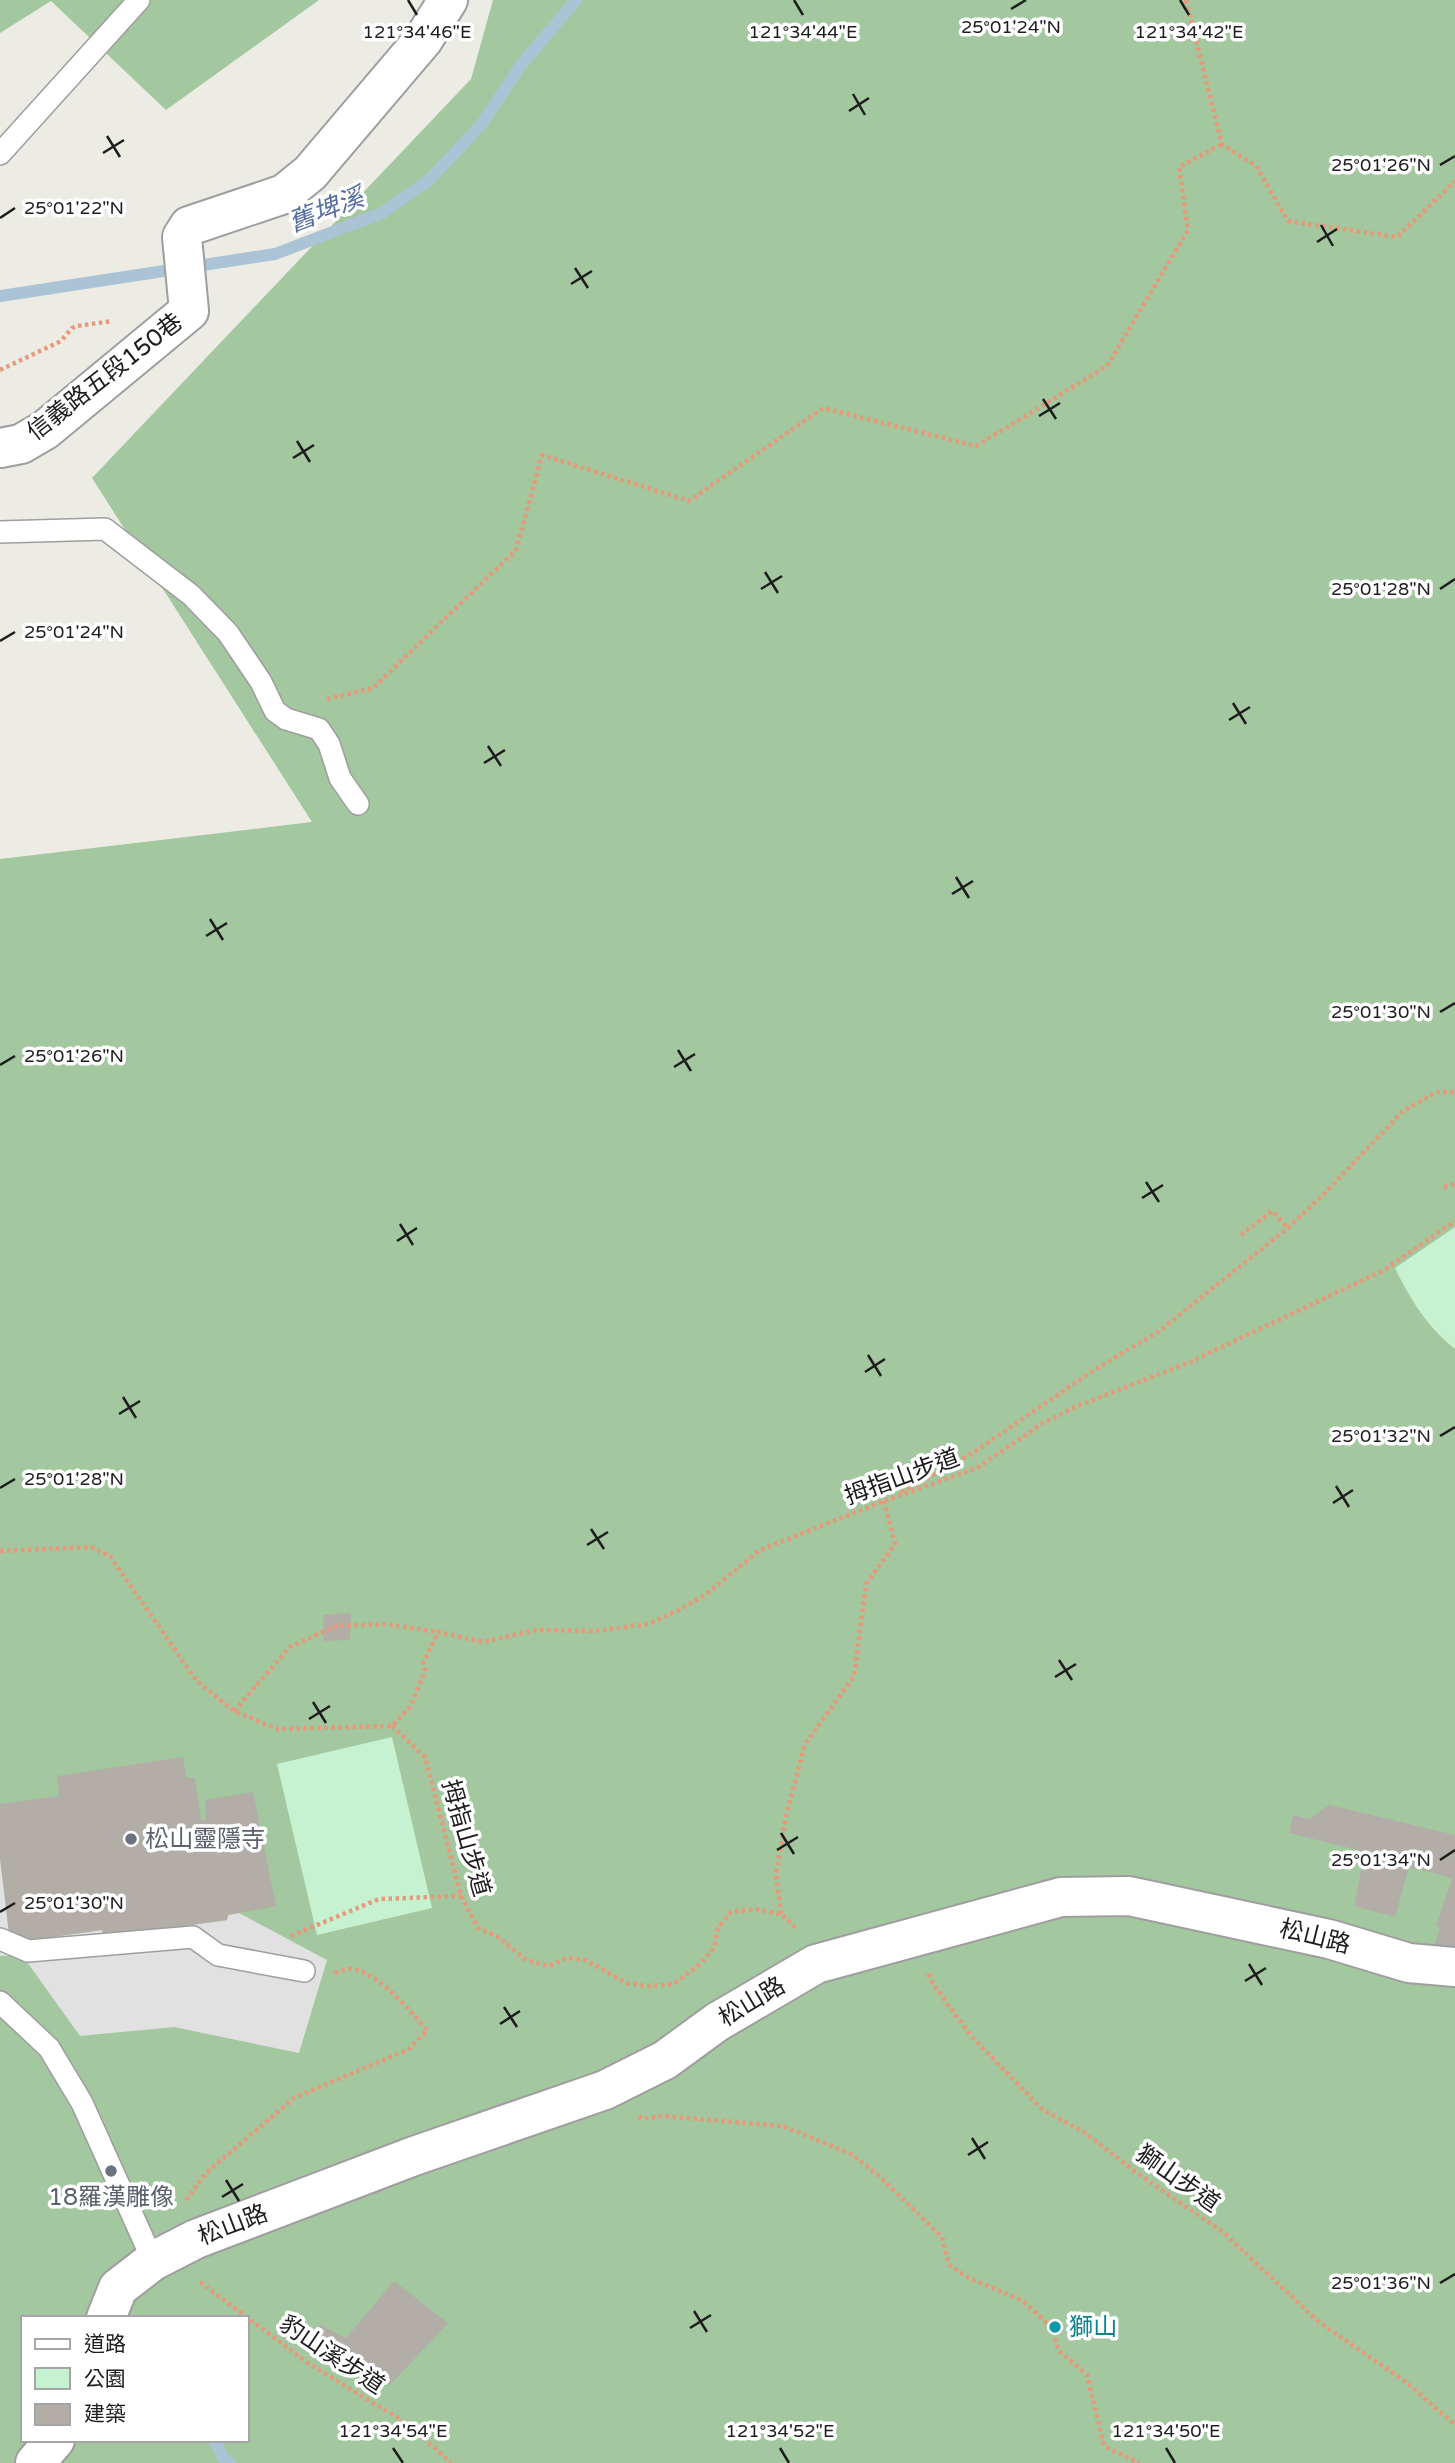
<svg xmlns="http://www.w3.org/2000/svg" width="1455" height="2463" viewBox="0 0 1455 2463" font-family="'Varela Round','Noto Sans TC',sans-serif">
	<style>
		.forest { fill: #a3c79e; fill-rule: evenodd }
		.park { fill: #c6f2d1 }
		.parking { fill: #e1e1e1 }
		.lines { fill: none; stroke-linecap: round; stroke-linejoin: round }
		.stream { stroke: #aac4d5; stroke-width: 12 }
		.building { fill: #b2aea7 }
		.service-casing { stroke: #9e9e9e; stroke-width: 24 }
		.minor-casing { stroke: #9e9e9e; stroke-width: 42 }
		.path { stroke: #e8997a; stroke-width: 4.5; stroke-dasharray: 3.5 3.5; stroke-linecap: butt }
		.service { stroke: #fff; stroke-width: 21 }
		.minor { stroke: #fff; stroke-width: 38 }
		.ticks { fill: none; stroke: #1d1d1d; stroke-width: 2.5 }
		.worship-dot { fill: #6b7280; stroke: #fff; stroke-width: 2.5 }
		.culture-dot { fill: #0f9aa8; stroke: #fff; stroke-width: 2.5 }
		.labels { text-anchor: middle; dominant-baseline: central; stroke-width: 7; stroke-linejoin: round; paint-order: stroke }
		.street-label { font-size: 24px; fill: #1d1d1d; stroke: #fff }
		.worship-label { font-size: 24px; fill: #5b616d; stroke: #fff; text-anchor: start }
		.culture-label { font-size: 24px; fill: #0d838f; stroke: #fff; text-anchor: start }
		.water-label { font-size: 26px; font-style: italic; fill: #566ea0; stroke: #fff }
		.ticks-label { font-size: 18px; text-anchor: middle; fill: #1d1d1d; stroke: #fff; stroke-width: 7; stroke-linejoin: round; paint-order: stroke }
	</style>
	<rect width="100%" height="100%" fill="#edece4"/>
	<g class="forest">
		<path d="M0 0H319L166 110 51 1 0 33Z"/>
		<path d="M493 0H1455V2463H0V859L312 822 92 478 471 79ZM23 2318H247V2440H23Z"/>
	</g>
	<g class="park">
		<path d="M1455 1227V1349C1427 1327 1410 1299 1395 1268Z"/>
		<path d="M392 1737 432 1908 317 1935 277 1764Z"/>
	</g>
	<path class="parking" d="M0 1858 11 1943 102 1930 104 1937 227 1920 228 1915 239 1913 327 1960 299 2053 174 2027 80 2036 22 1955 0 1956Z"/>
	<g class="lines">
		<g class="stream">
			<path d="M0 296 275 254 382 213 429 180 481 125 521 65 576 0"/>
			<path d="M214 2440 224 2459 230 2463"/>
		</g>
	</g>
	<g class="building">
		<path d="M351 1613 350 1640 324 1641 323 1615Z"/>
		<path d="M183 1757 186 1778H195L201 1820H206L205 1800 253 1792 276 1906 228 1915 227 1920 104 1937 102 1930 10 1943 0 1858V1804L59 1796 57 1776Z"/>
		<path d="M1329 1805 1455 1835V1950H1433L1440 1928 1436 1926 1452 1878 1409 1867 1395 1917 1354 1906 1365 1852 1289 1833 1293 1815 1310 1819Z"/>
		<path d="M394 2281 448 2323 390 2385 315 2338 320 2325 346 2338Z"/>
	</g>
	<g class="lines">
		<defs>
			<g id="service">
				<path d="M0 154 139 0"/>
				<path d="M0 532 105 529 191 595 228 633 261 682 275 711 286 719 319 729 329 744 340 778 358 804"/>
				<path d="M0 1939 28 1951 193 1937 218 1955 304 1971"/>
				<path d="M0 2002 49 2048 82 2103 153 2261"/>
			</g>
			<g id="minor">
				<path d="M0 448 21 444 45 430 189 311 182 237 189 226 284 194 310 173 423 40 448 0"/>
				<path d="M106 2318 118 2288 153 2261 196 2239 414 2156 605 2090 665 2060 717 2022 816 1964 1061 1897 1129 1896 1329 1939 1409 1963 1455 1967"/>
				<path d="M35 2463 55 2440"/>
			</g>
		</defs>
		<use href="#service" class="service-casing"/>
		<use href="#minor" class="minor-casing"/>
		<g class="path">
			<path d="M1186 0 1222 144 1256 166 1288 221 1397 237 1455 181"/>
			<path d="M0 370 61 341 72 328 77 326 112 321"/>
			<path d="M327 699 373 688 516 550 542 455 689 501 823 408 976 446 1107 366 1188 230 1179 167 1222 144"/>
			<path d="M1444 1187 1455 1184"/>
			<path d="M1241 1235 1272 1211 1288 1228"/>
			<path d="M901 1492 971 1454 1094 1370 1158 1332 1288 1228 1322 1196 1403 1111 1437 1092H1455"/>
			<path d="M0 1551 91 1547 110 1556 196 1680 234 1711 277 1729 392 1726 411 1706 425 1670 423 1663 438 1632 483 1642 536 1630 595 1631 648 1624 679 1610 705 1595 760 1550 884 1501 977 1468 1043 1423 1075 1407 1190 1362 1384 1270 1455 1221"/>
			<path d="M234 1711 290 1647 336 1626 385 1624 438 1632"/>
			<path d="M392 1726 425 1757 461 1896 478 1928 498 1937 526 1960 549 1966 567 1958 585 1960 627 1983 646 1986 674 1984 700 1964 714 1948 718 1928 731 1912 755 1909 781 1914 798 1930"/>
			<path d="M781 1914 776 1875 786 1816 805 1744 854 1676 866 1584 895 1544 884 1501"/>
			<path d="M291 1936 379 1899 461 1896"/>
			<path d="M928 1974 933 1984 971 2036 1043 2110 1085 2133 1137 2173 1224 2233 1320 2323 1406 2382 1455 2425"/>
			<path d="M639 2116 642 2119 662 2116 783 2126 851 2154 877 2174 942 2237 949 2265 967 2277 1023 2301 1051 2327 1059 2351 1087 2375 1104 2446 1139 2463"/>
			<path d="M186 2200 206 2173 294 2098 409 2049 427 2030C411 2012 375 1968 349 1969 344 1969 337 1972 333 1974"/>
			<path d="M200 2282 308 2363 411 2426 451 2463"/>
		</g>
		<use href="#service" class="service"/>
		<use href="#minor" class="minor"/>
	</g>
	<path class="ticks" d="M408 0 417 15M794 0 803 15M1180 0 1189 15M1011 9 1026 0M853 94 865 115M849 111 869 98M107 136 120 157M103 153 124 140M1440 165 1455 156M0 218 15 208M1321 225 1333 246M1317 242 1337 229M575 268 588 288M571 284 592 271M1043 399 1056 419M1039 416 1060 403M297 441 310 462M293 458 314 445M765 572 778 593M761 589 782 576M1440 589 1455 579M0 641 15 632M1233 703 1246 724M1229 720 1250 707M488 746 501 766M484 763 505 750M956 877 969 898M952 894 973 881M210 919 223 940M206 936 227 923M1440 1012 1455 1003M678 1050 691 1071M0 1065 15 1056M674 1067 695 1054M1146 1182 1159 1202M1142 1198 1163 1185M400 1224 413 1245M397 1241 417 1228M868 1355 881 1376M865 1372 885 1359M123 1397 136 1418M119 1414 140 1401M1440 1436 1455 1427M1336 1486 1349 1507M0 1488 15 1479M1333 1503 1353 1490M591 1529 604 1549M587 1545 608 1532M1059 1660 1072 1680M1055 1677 1076 1664M313 1702 326 1723M309 1719 330 1706M781 1833 794 1854M777 1850 798 1837M1440 1860 1455 1850M0 1912 15 1903M1249 1964 1262 1985M1245 1981 1266 1968M504 2007 517 2027M500 2024 520 2011M972 2138 985 2159M968 2155 988 2142M226 2180 239 2201M222 2197 243 2184M1440 2283 1455 2274M694 2311 707 2332M690 2328 711 2315M393 2448 403 2463M780 2448 789 2463M1166 2448 1175 2463"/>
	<g class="worship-dot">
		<circle cx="131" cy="1839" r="7"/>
		<circle cx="111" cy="2171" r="7"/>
	</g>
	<circle class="culture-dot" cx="1055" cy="2327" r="7"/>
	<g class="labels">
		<g class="street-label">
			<text transform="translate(105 377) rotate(-38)">信義路五段150巷</text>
			<text transform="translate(902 1477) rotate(-20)">拇指山步道</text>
			<text transform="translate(466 1838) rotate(74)">拇指山步道</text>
			<text transform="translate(1315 1937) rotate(14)">松山路</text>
			<text transform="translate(752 2002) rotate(-31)">松山路</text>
			<text transform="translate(1178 2179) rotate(35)">獅山步道</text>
			<text transform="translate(233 2225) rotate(-21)">松山路</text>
			<text transform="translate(332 2355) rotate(34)">豹山溪步道</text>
		</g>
		<g class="worship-label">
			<text x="145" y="1839">松山靈隱寺</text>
			<text x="111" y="2197" text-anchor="middle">18羅漢雕像</text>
		</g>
		<g class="culture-label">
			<text x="1069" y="2327">獅山</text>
		</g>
		<g class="water-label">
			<text transform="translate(326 210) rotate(-21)">舊埤溪</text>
		</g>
	</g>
	<g class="ticks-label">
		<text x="1011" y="33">25°01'24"N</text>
		<text x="417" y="38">121°34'46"E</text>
		<text x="803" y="38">121°34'44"E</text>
		<text x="1189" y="38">121°34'42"E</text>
		<text x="1381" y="171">25°01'26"N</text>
		<text x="74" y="214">25°01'22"N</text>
		<text x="1381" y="595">25°01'28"N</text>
		<text x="74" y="638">25°01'24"N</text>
		<text x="1381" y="1018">25°01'30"N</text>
		<text x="74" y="1062">25°01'26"N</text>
		<text x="1381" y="1442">25°01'32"N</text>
		<text x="74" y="1485">25°01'28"N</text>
		<text x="1381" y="1866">25°01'34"N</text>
		<text x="74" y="1909">25°01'30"N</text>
		<text x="1381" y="2289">25°01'36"N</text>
		<text x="393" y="2437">121°34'54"E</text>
		<text x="780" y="2437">121°34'52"E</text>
		<text x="1166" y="2437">121°34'50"E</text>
	</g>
	<rect x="21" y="2316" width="228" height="126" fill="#ffffff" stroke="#a5a5a5" stroke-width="2"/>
	<rect x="35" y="2339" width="35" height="10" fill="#ffffff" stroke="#a5a5a5" stroke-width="2"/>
	<text x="84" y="2351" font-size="21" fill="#1d1d1d">道路</text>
	<rect x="35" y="2368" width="35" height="21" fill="#c6f2d1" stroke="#a5a5a5" stroke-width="2"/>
	<text x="84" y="2386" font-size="21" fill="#1d1d1d">公園</text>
	<rect x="35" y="2404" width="35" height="21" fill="#b2aea7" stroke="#a5a5a5" stroke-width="2"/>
	<text x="84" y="2421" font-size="21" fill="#1d1d1d">建築</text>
</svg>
